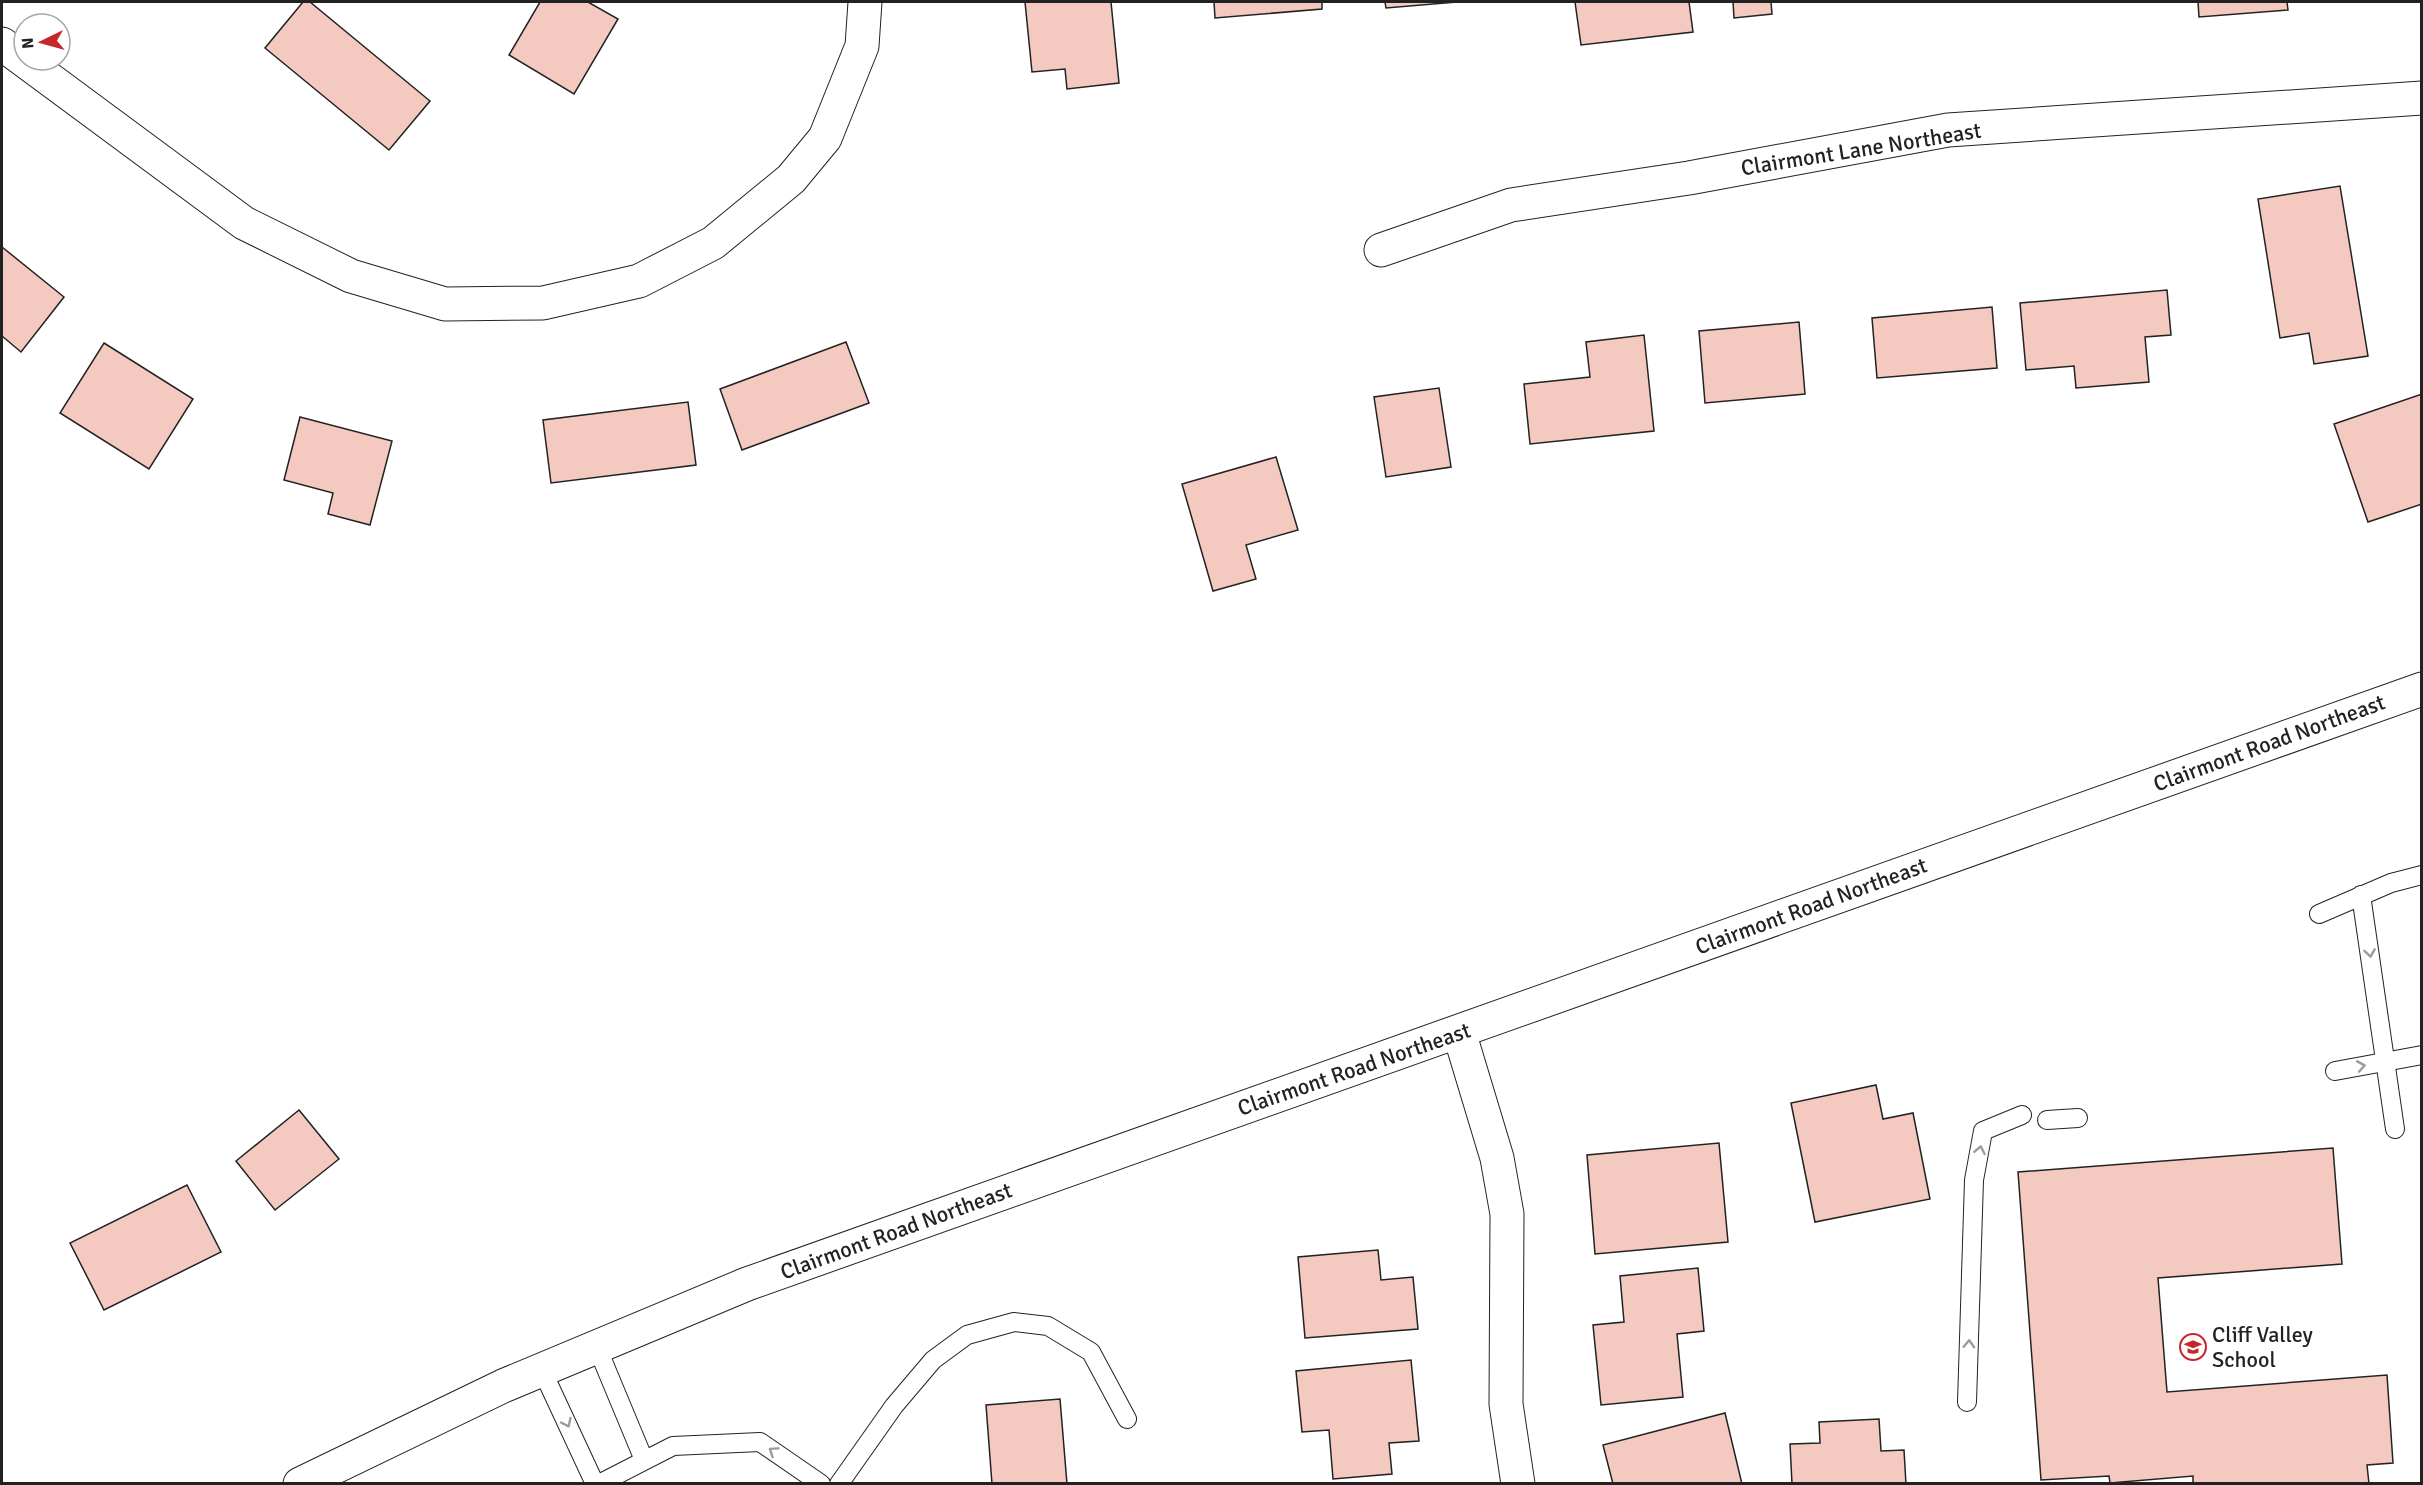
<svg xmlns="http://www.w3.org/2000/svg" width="2423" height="1485" viewBox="0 0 2423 1485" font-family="Signika,sans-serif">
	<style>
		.building { fill: #f3c9c0; stroke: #222; stroke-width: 1.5 }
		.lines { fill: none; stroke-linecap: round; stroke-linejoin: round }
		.service-casing { stroke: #222; stroke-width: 20 }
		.minor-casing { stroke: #222; stroke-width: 35 }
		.primary-casing { stroke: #222; stroke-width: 35 }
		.service { stroke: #fff; stroke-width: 18 }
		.minor { stroke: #fff; stroke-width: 33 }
		.primary { stroke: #fff; stroke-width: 33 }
		.oneway { stroke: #9c9c9c }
		.labels { text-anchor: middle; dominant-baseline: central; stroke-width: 4.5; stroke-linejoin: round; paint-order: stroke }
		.street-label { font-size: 22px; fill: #222; stroke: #fff }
		.poi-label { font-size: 22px; fill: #222; stroke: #fff; text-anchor: start }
	</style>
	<rect width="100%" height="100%" fill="#fff"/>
	<g class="building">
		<path d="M303 2H310L430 101 389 150 265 48Z"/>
		<path d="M540 2H588L618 19 574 94 509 55Z"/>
		<path d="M1025 2H1111L1119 83 1067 89 1065 69 1032 72Z"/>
		<path d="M1214 2H1322V9L1215 18Z"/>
		<path d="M1385 2H1457L1386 8Z"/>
		<path d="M1575 2H1689L1693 32 1581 45Z"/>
		<path d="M1733 2H1771L1772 14 1734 18Z"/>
		<path d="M2198 2H2287L2288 10 2199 17Z"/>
		<path d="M2340 186 2368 356 2314 364 2309 333 2280 338 2258 199Z"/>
		<path d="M2 247 64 297 21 352 2 336Z"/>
		<path d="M2167 290 2171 335 2145 337 2149 382 2076 388 2074 366 2026 370 2020 303Z"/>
		<path d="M1992 307 1997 368 1877 378 1872 318Z"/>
		<path d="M1799 322 1805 394 1705 403 1699 331Z"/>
		<path d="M1644 335 1654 431 1530 444 1524 384 1590 377 1586 342Z"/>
		<path d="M846 342 869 403 742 450 720 389Z"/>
		<path d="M104 343 193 399 149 469 60 413Z"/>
		<path d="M1439 388 1451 467 1386 477 1374 397Z"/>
		<path d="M2422 394V504L2368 522 2334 424Z"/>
		<path d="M688 402 696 465 551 483 543 420Z"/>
		<path d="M300 417 392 441 370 525 328 514 333 493 284 480Z"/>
		<path d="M1276 457 1298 530 1246 545 1256 579 1213 591 1182 484Z"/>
		<path d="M1876 1085 1883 1119 1913 1113 1930 1199 1815 1222 1791 1103Z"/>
		<path d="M299 1110 339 1159 275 1210 236 1161Z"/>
		<path d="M1719 1143 1728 1242 1595 1254 1587 1155Z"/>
		<path d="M2333 1148 2342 1264 2158 1278 2167 1392 2387 1375 2393 1463 2367 1465 2369 1484H2193V1476L2110 1483 2109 1476 2041 1480 2018 1172Z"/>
		<path d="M187 1185 221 1252 104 1310 70 1243Z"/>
		<path d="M1378 1250 1381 1280 1413 1277 1418 1329 1305 1338 1298 1257Z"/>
		<path d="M1698 1268 1704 1331 1677 1334 1683 1397 1601 1405 1593 1325 1624 1322 1620 1276Z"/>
		<path d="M1411 1360 1419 1441 1389 1443 1392 1474 1333 1479 1329 1430 1302 1432 1296 1371Z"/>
		<path d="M1060 1399 1067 1484H992L986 1405Z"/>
		<path d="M1725 1413 1742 1484H1613L1603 1445Z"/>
		<path d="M1879 1419 1881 1451 1904 1450 1906 1484H1792L1790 1444 1820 1443 1819 1422Z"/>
	</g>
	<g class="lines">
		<defs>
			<g id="service">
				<path d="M2361 895 2395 1129"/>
				<path d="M2319 914 2391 883 2422 875"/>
				<path d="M2335 1071 2422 1055"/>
				<path d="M2047 1120 2078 1118"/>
				<path d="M597 1347 644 1460"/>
				<path d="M542 1370 595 1484"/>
				<path d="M1967 1402 1974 1180 1983 1131 2022 1115"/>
				<path d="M599 1484 673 1446 760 1442 821 1484"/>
				<path d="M839 1484 894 1406 933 1360 967 1335 1014 1322 1048 1326 1091 1352 1127 1419"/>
			</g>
			<g id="minor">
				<path d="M2 44 244 223 351 276 445 304 543 303 639 281 713 243 791 179 825 138 862 46 865 2"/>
				<path d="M1381 250 1511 205 1689 178 1948 130 2422 98"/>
				<path d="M1459 1032 1497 1158 1507 1214 1506 1404 1518 1484"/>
			</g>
			<path id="primary" d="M300 1484 503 1386 747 1284 2422 689"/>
		</defs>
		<use href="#service" class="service-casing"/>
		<use href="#minor" class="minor-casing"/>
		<use href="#primary" class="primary-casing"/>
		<use href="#service" class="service"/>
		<use href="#minor" class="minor"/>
		<use href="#primary" class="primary"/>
	</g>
	<defs><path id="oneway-chevron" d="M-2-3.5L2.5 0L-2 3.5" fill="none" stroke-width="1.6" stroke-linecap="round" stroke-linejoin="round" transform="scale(1.5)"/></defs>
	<g class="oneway">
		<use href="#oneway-chevron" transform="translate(2370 953) rotate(81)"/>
		<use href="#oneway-chevron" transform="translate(2361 1066) rotate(-10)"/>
		<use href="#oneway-chevron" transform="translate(1980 1150) rotate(-79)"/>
		<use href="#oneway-chevron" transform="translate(1969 1344) rotate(-88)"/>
		<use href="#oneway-chevron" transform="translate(567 1423) rotate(65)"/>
		<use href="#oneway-chevron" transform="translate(773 1451) rotate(-146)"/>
	</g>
	<defs>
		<symbol id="school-ring" viewBox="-11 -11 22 22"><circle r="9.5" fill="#fff" stroke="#c62828" stroke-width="1.5"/><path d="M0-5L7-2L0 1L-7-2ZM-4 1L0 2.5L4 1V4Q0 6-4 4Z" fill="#c62828"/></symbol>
	</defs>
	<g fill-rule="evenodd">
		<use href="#school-ring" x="2178" y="1332" width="30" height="30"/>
	</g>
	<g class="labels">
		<g class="street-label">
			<text transform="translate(1861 149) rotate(-9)">Clairmont Lane Northeast</text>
			<text transform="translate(2269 743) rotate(-20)">Clairmont Road Northeast</text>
			<text transform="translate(1811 906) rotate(-20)">Clairmont Road Northeast</text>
			<text transform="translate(1354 1069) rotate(-19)">Clairmont Road Northeast</text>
			<text transform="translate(896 1231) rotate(-20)">Clairmont Road Northeast</text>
		</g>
		<g class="poi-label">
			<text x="2212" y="1334">Cliff Valley<tspan x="2212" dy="25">School</tspan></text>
		</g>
	</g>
	<rect width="2423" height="1485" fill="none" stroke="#222222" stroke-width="6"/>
	<g transform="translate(42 42) rotate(265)"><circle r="28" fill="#ffffff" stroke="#a7a7a7" stroke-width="1.5"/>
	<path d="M0-4.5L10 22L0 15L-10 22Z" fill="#c62828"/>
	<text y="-9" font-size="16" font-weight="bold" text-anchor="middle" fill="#222222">N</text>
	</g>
</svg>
